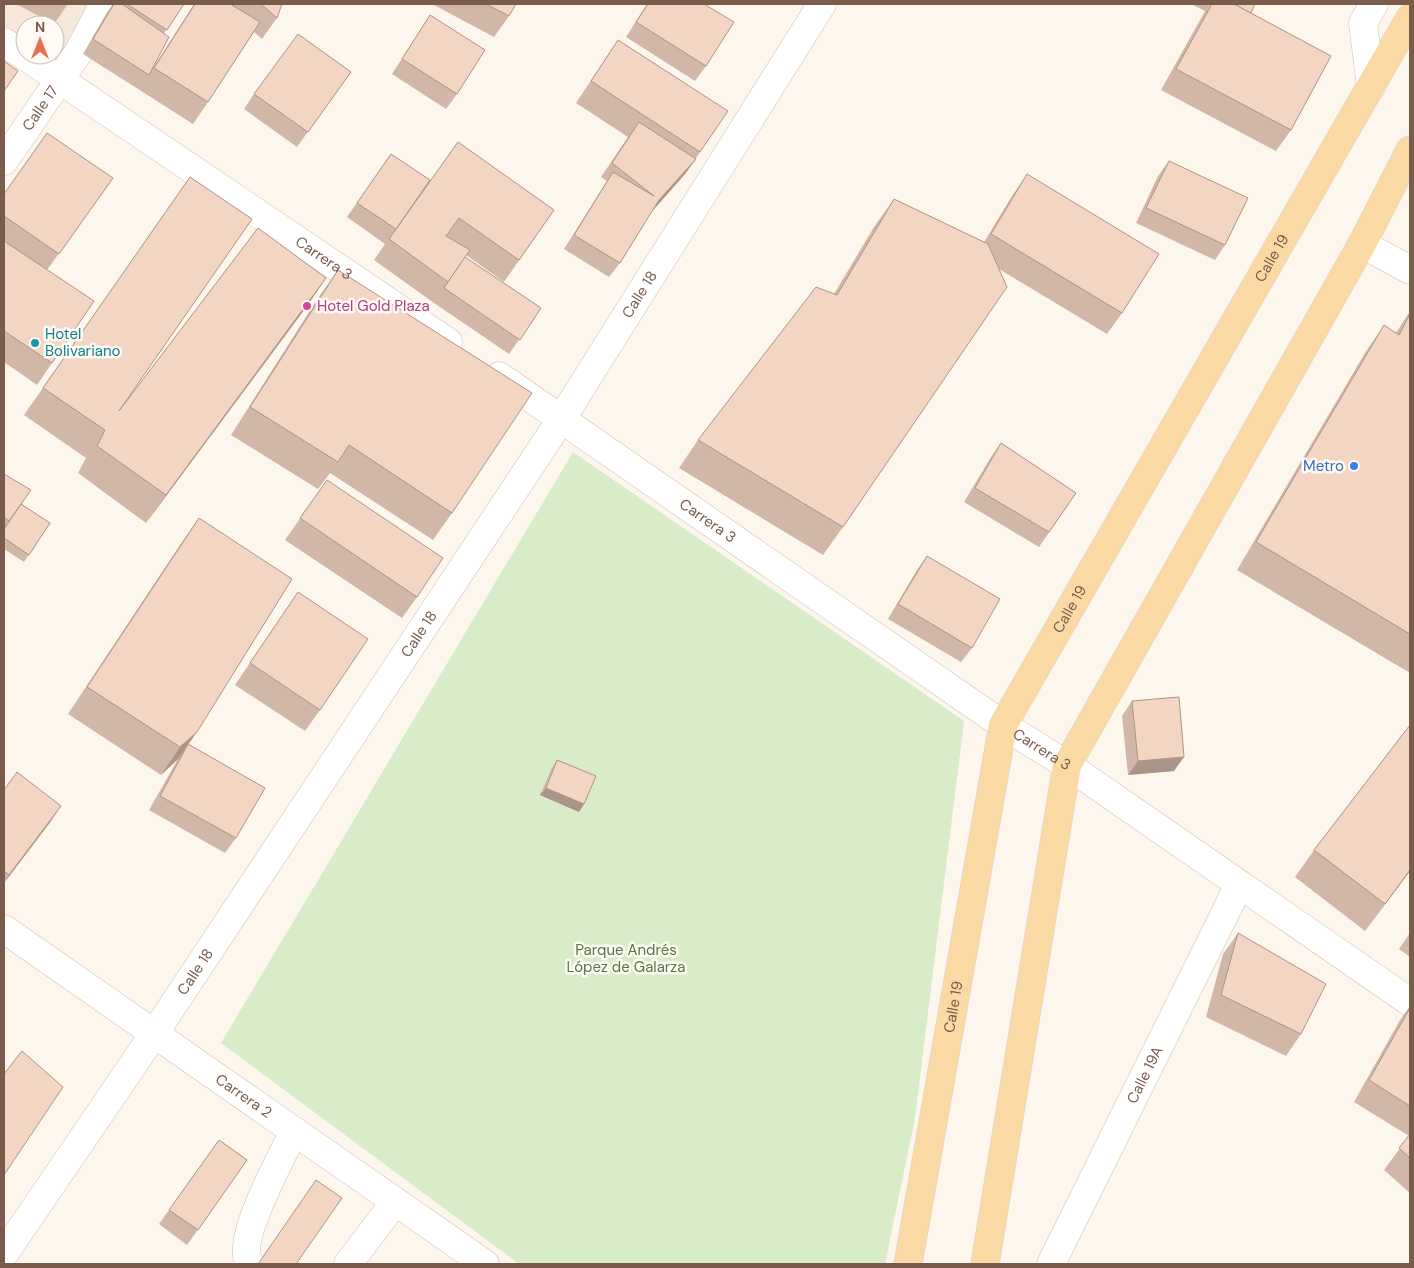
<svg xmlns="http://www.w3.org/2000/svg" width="1414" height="1268" viewBox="0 0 1414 1268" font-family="'DM Sans',sans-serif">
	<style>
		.residential { fill: #f5e8da }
		.green { fill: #d8ecc9 }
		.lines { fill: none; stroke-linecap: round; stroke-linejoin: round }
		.minor-casing { stroke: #d1beb0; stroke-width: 29 }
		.major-casing { stroke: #dad1cd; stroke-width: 29 }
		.minor { stroke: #fff; stroke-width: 28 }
		.major { stroke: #fbd9a5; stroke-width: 28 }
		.wall { fill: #d1b7a8 }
		.shaded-wall { fill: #aa9588 }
		.building { fill: #f3d5c3; stroke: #aa9588 }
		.hotel-dot { fill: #d1479c; stroke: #fffaf3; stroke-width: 2 }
		.culture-dot { fill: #0f9aa8; stroke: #fffaf3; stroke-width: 2 }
		.shop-dot { fill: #3f7fe0; stroke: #fffaf3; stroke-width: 2 }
		.labels { text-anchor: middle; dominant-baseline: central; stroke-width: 5; stroke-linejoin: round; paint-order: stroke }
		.street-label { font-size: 15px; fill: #7a5c4d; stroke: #fffaf3 }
		.hotel-label { font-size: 15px; fill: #b23c85; stroke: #fffaf3; text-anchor: start }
		.culture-label { font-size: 15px; fill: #0d838f; stroke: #fffaf3; text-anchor: start }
		.shop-label { font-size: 15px; fill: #366cbe; stroke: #fffaf3; text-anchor: end }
		.park-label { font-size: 15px; fill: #537a41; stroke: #fffaf3 }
	</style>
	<rect width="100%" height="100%" fill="#fdf6ec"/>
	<path class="residential" d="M4 4H97L56 71 34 55H55V25H25V49L4 34Z"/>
	<path class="green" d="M573 452 964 721 915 1118 885 1264H519L221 1043Z"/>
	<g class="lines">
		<defs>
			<g id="minor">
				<path id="s1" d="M4 42 448 342"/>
				<path d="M1371 87 1363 23 1374 4"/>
				<path id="s2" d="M4 161 78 53 104 4"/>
				<path d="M1362 244 1410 270"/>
				<path id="s3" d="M499 376 1003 725 1067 765 1410 1002"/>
				<path id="s4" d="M4 929 485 1264"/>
				<path id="s5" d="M4 1254 154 1034 562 418 822 4"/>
				<path d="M250 1264C234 1241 282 1157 294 1131"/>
				<path d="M348 1264 395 1202"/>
				<path id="s6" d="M1051 1264 1239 885"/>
			</g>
			<g id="major">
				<path id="s7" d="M908 1264 1003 725 1410 18"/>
				<path d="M985 1264 1067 765 1362 244 1410 150"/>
			</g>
		</defs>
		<use href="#minor" class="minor-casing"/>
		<use href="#major" class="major-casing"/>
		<use href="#minor" class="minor"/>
		<use href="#major" class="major"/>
	</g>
	<g class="wall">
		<path d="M16 4H68L54 24Z"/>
		<path d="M113 4H184L164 33 153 68 194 4H282L277 18 262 39 254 32 208 102 193 124 83 54 106 14Z"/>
		<path d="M435 4H516L509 16 494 37 434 5Z"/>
		<path d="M647 4H704L706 66 695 81 626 37Z"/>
		<path d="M1194 4H1255L1251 13 1291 130 1276 151 1161 90 1205 11 1193 5Z"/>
		<path d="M430 15 457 94 446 109 392 74Z"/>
		<path d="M618 40 700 152 685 174 652 210 620 263 609 277 564 249 607 181 601 177 628 137 576 103Z"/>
		<path d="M351 72 297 147 244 109 254 94Z"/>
		<path d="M391 154 430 180 554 210 504 282 466 255 465 257 541 308 509 354 434 303 374 260 385 244 347 217Z"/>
		<path d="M1169 161 1225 245 1215 260 1136 223 1158 176Z"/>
		<path d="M1027 174 1122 313 1107 334 999 269 843 527 823 555 679 468 698 440 834 294 874 227 894 199 984 242 1012 196Z"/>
		<path d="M190 177 119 411 326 278 307 306 146 523 78 473 86 458 24 415Z"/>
		<path d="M113 178 47 270 52 363 37 385 4 362V194Z"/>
		<path d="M338 270 452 513 433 540 330 473 318 489 231 435 318 298Z"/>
		<path d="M1410 311V673L1237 570 1365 353 1384 325 1396 333Z"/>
		<path d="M1001 443 1076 493 1039 547 964 502 991 457Z"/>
		<path d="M4 474 21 504 50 523 24 562 4 549Z"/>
		<path d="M327 480 417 597 402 618 285 540Z"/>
		<path d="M199 518 188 744 236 838 225 853 149 810 178 759 161 775 68 714 180 545Z"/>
		<path d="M927 556 972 648 961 662 888 619 917 570Z"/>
		<path d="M298 592 320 710 305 731 235 685Z"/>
		<path d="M1132 701 1174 771 1128 775 1122 716Z"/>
		<path d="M1410 725V871L1365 931 1295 877 1314 850Z"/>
		<path d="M557 760 584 804 579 812 540 795 552 768Z"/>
		<path d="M4 790 51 821 4 883Z"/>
		<path d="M1238 933 1301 1034 1286 1056 1206 1017 1223 954Z"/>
		<path d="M1410 933V957L1399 949Z"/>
		<path d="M1410 1006V1193L1384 1170 1409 1136 1354 1102 1400 1020Z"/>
		<path d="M219 1140 247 1160 187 1245 159 1224Z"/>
	</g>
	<g class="shaded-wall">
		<path d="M696 159 685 174 649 215 659 200Z"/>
		<path d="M326 278 307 306 146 523 166 495Z"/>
		<path d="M197 732 178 759 161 775 180 747Z"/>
		<path d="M1184 757 1174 771 1128 775 1138 761Z"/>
		<path d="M546 788 584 804 579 812 540 795Z"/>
		<path d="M61 806 51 821 4 883 9 875Z"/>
		<path d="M1410 870V871L1365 931 1385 904Z"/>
	</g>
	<g class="building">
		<path d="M114 4H122L169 37 149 75 93 39Z"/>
		<path d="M127 4H184L167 30Z"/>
		<path d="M195 4H230L260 22 208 102 154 68Z"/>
		<path d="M261 4H282L277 18Z"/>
		<path d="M486 4H516L509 16Z"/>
		<path d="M648 4H704L734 22 706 66 636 22Z"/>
		<path d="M1212 4H1234L1331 56 1291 130 1176 69Z"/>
		<path d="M1234 4H1255L1251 13Z"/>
		<path d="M430 15 485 50 457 94 402 59Z"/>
		<path d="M298 34 351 72 308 132 254 94Z"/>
		<path d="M618 40 728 111 700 152 591 81Z"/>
		<path d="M4 61 18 71 4 91Z"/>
		<path d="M639 122 696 159 659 200 620 263 574 235 613 172 654 196 612 163Z"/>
		<path d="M47 133 113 178 59 254 4 216V194Z"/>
		<path d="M458 142 554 210 519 260 459 218 446 236 470 250 448 282 389 239Z"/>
		<path d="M391 154 430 180 396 229 357 203Z"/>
		<path d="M1169 161 1248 198 1225 245 1146 208Z"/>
		<path d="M1027 174 1159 254 1122 313 991 234Z"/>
		<path d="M190 177 252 219 119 411 258 228 326 278 166 495 97 446 105 430 43 388Z"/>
		<path d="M894 199 988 244 1007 287 843 527 698 440 816 287 837 295Z"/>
		<path d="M4 241 94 301 52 363 4 331Z"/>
		<path d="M465 257 541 308 520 340 444 288Z"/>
		<path d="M338 270 532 393 452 513 349 445 338 462 250 407Z"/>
		<path d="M1410 314V634L1256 542 1384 325 1399 335Z"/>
		<path d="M1001 443 1076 493 1049 532 975 488Z"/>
		<path d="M4 474 31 490 9 521 4 517Z"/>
		<path d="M327 480 443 558 417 597 300 518Z"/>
		<path d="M21 504 50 523 29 555 4 538V529Z"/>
		<path d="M199 518 292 579 197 732 180 747 87 687Z"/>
		<path d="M927 556 1000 599 972 648 898 604Z"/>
		<path d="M298 592 368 639 320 710 250 663Z"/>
		<path d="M1179 697 1184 757 1138 761 1132 701Z"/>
		<path d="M1410 725V870L1385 904 1314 850Z"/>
		<path d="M188 744 265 788 236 838 160 796Z"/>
		<path d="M557 760 596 776 584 804 546 788Z"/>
		<path d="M17 772 61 806 9 875 4 871V790Z"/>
		<path d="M1238 933 1326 984 1301 1034 1221 995Z"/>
		<path d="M1410 1008V1106L1369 1080Z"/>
		<path d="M22 1051 63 1087 4 1175V1074Z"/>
		<path d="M1410 1134V1158L1399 1148Z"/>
		<path d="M219 1140 247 1160 198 1230 169 1210Z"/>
		<path d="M316 1180 342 1198 296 1264H258Z"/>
	</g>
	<circle class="hotel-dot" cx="307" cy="306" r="5"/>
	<circle class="culture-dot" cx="35" cy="343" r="5"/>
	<circle class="shop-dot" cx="1354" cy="466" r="5"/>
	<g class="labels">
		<g class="street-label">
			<text stroke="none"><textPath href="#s2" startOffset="64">Calle 17</textPath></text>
			<text stroke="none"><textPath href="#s1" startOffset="386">Carrera 3</textPath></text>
			<text stroke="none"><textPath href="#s7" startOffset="1086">Calle 19</textPath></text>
			<text stroke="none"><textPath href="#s5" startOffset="1151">Calle 18</textPath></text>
			<text stroke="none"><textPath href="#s3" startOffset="254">Carrera 3</textPath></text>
			<text stroke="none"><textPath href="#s7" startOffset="681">Calle 19</textPath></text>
			<text stroke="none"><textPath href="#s5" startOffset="746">Calle 18</textPath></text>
			<text stroke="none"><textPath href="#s3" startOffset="659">Carrera 3</textPath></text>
			<text stroke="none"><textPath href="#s5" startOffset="341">Calle 18</textPath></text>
			<text stroke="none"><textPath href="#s7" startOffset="261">Calle 19</textPath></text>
			<text stroke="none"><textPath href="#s6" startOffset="211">Calle 19A</textPath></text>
			<text stroke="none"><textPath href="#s4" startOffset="292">Carrera 2</textPath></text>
		</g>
		<g class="hotel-label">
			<text x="317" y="306">Hotel Gold Plaza</text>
		</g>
		<g class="culture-label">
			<text x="45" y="334">Hotel<tspan x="45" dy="17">Bolivariano</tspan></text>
		</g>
		<g class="shop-label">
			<text x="1344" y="466">Metro</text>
		</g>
		<g class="park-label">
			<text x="626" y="950">Parque Andrés<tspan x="626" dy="17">López de Galarza</tspan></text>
		</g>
	</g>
	<rect width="1414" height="1268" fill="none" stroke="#7a5c4d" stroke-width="10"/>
	<g transform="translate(40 40)"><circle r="24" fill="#fffaf3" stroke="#cabbb1"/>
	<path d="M0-4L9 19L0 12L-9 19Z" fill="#e76f51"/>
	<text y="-8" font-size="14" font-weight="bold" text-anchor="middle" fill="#7a5c4d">N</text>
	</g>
</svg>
